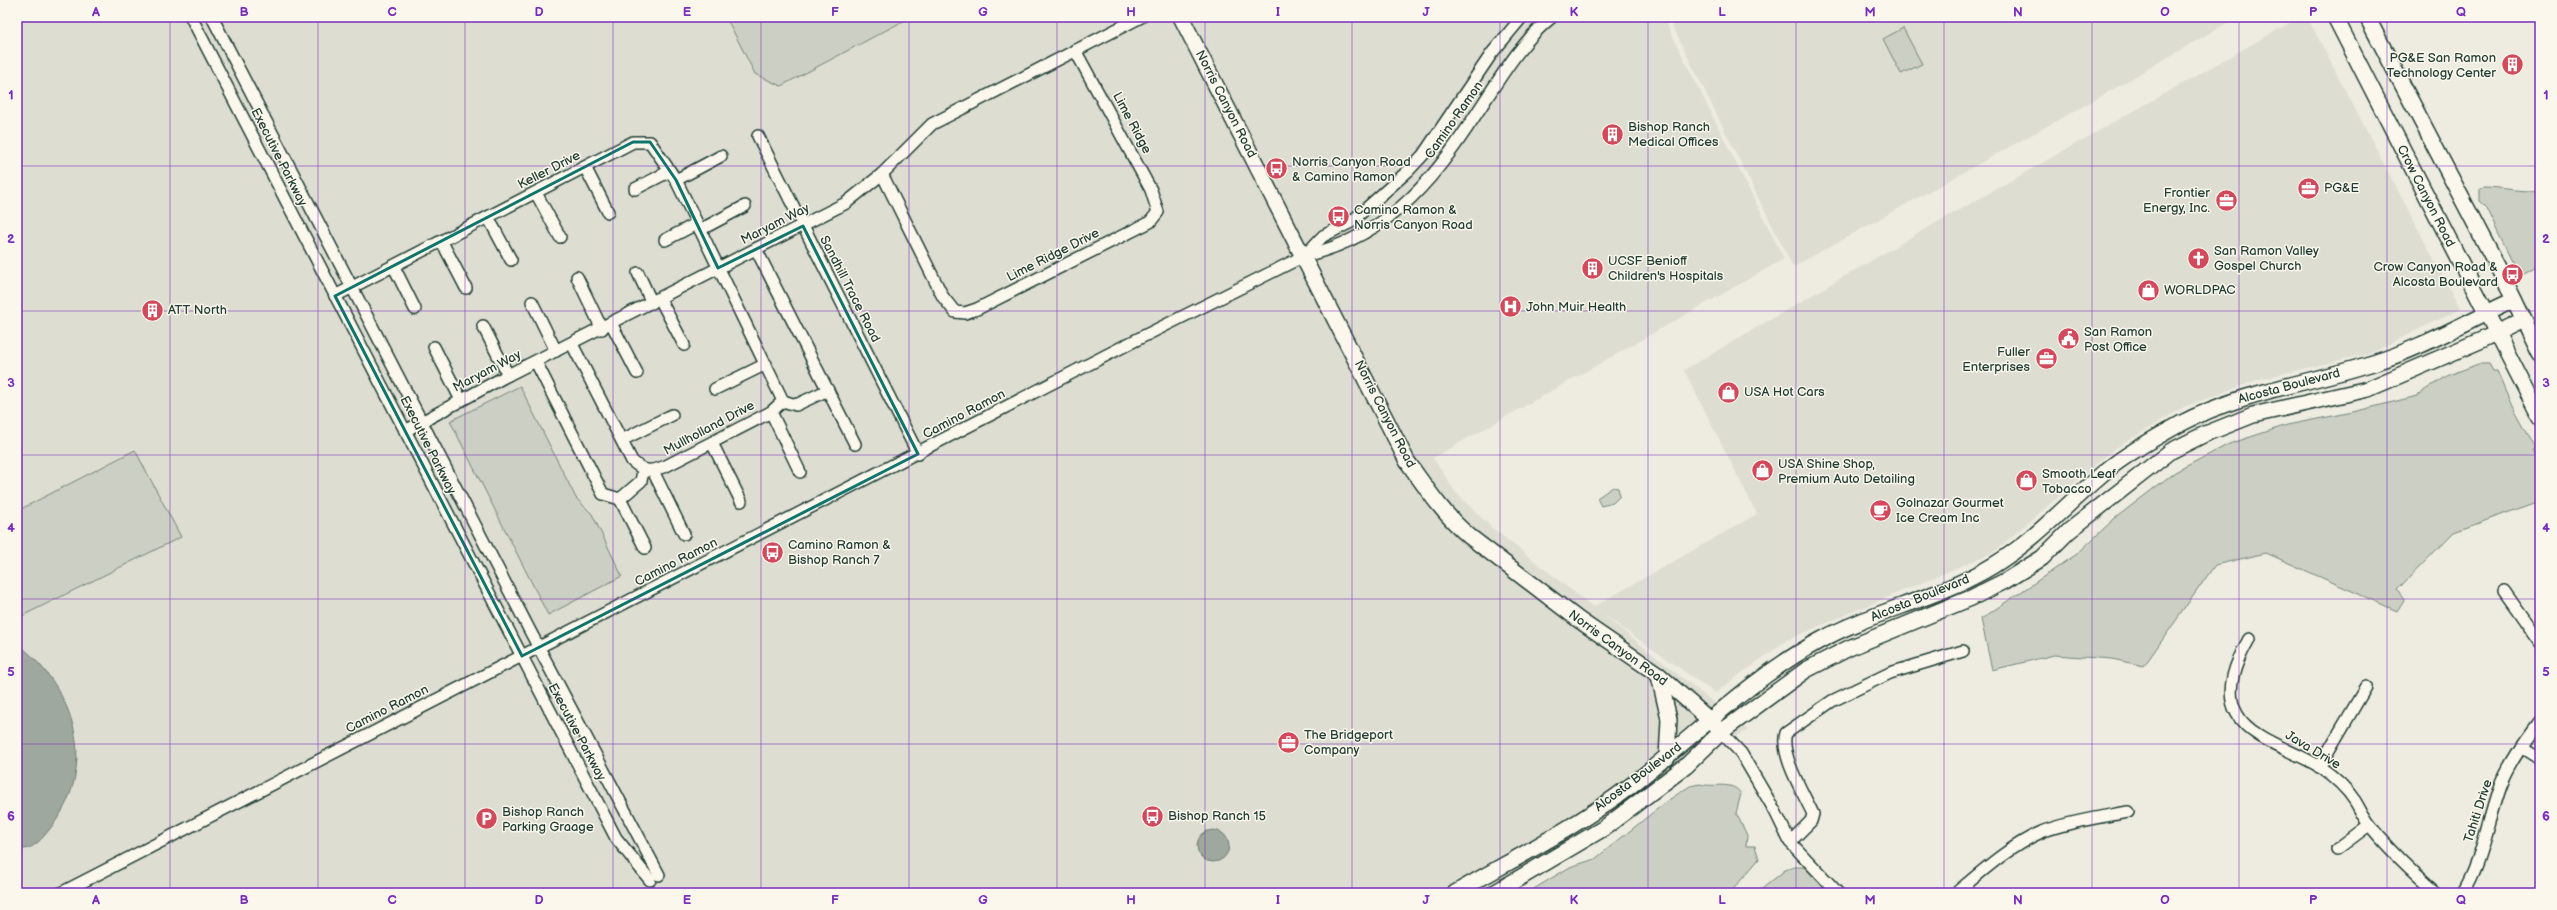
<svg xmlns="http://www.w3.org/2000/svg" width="2557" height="910" viewBox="0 0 2557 910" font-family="'Balsamiq Sans',sans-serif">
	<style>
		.built { fill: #ddddd2 }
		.green { fill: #cbcfc4; stroke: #75867c }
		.water { fill: #9fa89f; stroke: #6c7d74 }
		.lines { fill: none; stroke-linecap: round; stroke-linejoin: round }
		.minor-casing { stroke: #1f3d34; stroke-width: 14 }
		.major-casing { stroke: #1f3d34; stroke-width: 18 }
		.minor { stroke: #fbf7ec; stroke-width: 11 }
		.major { stroke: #fbf7ec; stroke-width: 15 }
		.marked { fill: none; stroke: #0f766e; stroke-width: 3; stroke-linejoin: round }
		.grid { fill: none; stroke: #7b2cbf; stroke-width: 1; stroke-opacity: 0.55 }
		.labels { text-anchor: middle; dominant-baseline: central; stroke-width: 3; stroke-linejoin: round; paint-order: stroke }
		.poi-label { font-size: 13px; fill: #1f3d34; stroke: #fbf7ec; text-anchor: start }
		.street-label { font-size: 13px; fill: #1f3d34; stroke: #fbf7ec }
		.neatline { fill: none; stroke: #7b2cbf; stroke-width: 1.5 }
		.grid-label { font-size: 13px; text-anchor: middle; font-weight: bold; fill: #7b2cbf }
	</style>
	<rect width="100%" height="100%" fill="#eeece1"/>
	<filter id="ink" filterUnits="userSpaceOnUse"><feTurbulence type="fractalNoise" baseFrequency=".025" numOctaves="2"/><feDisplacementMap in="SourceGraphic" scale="8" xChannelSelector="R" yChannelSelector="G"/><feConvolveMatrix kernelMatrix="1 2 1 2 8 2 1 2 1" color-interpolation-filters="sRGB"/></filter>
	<g filter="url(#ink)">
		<g class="built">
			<path d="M17 17H1663L1784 259 1433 458 1456 493 1491 527 1593 607 1757 514 1684 370 1927 228 2300 17H2307L2460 309 2371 353 2260 379 2184 407 2114 449 1994 552 1787 640 1715 693 1601 613 1748 730 1471 893H17Z"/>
			<path d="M1668 17H2237L2105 94 1793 267Z"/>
		</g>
		<g class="green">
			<path d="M726 17H911L781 86 755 74Z"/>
			<path d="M1903 28 1922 64 1901 74 1883 39Z"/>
			<path d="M2484 187C2503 187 2521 193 2540 190V264L2519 276 2486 208 2479 201V189Z"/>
			<path d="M2478 364H2489L2493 371H2497L2515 412 2535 448 2532 450 2540 465V501L2454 532 2397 590 2404 600 2397 611 2266 553 2215 565 2144 666 2112 659 2054 655 1992 670 1981 619 2077 554 2114 519 2175 472 2229 444 2287 425 2353 412 2417 396 2447 376Z"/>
			<path d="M520 386 576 498 592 514 622 576 548 615 450 421Z"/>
			<path d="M135 450 181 537 20 617 17 615V511Z"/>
			<path d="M1613 487 1618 488 1620 496 1613 503 1601 506 1597 498Z"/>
			<path d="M1700 784C1714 788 1733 780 1741 794L1736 813 1747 835 1746 846H1755L1759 859 1730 893H1527L1570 867 1595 859 1667 801 1690 786Z"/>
			<path d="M1794 867H1804L1829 893H1757L1785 870Z"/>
		</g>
		<g class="water">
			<path d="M17 643C76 690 100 768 49 830 40 841 32 851 17 849Z"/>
			<circle cx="1213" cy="846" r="16"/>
		</g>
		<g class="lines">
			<defs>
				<g id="minor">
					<path d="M191 17 616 838 650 880"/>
					<path d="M212 17 530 631 659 875"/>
					<path d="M758 136 918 454"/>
					<path d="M585 167 608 212"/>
					<path d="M882 174 943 297 955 312 965 313 977 309 1150 222 1158 212 1151 190 1075 50"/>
					<path d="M676 180 721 156"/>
					<path d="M635 189 670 171"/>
					<path d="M536 193 560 237"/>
					<path d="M488 217 511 260"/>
					<path d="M700 230 745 206"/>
					<path d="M665 240 696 224"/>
					<path d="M442 242 466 288"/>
					<path d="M756 249 855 444"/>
					<path d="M1304 256 1323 236 1351 222 1408 171 1423 155 1492 53 1522 17"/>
					<path d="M394 267 415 309"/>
					<path d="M638 273 652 303"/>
					<path d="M577 277 602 329"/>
					<path d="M335 296 633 142H650L676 180 783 401 771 412 666 466C649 472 646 473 632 461L572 344"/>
					<path d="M660 299 684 345"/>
					<path d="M532 302 556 351"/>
					<path d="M611 323 637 373"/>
					<path d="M483 326 508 375"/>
					<path d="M434 347 461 400"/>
					<path d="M536 362 603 494 620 499 641 481 643 471"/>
					<path d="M715 389 766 364"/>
					<path d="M783 401 796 405 828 390"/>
					<path d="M771 412 800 472"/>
					<path d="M405 431 508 375 846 203 882 174 932 124 1141 17"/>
					<path d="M622 440 672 415"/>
					<path d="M712 443 741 501"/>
					<path d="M653 471 684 534"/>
					<path d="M620 499 645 548"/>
					<path d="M2504 591 2540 642"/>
					<path d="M2249 639C2237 660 2223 690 2237 714 2251 740 2296 751 2320 767 2333 776 2346 787 2355 801 2360 809 2364 819 2371 827 2391 851 2413 872 2437 893"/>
					<path d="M1721 732 1741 753 1775 811 1790 842 1838 893"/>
					<path d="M2521 747 2540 759"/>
					<path d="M2319 767 2366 687"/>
					<path d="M1790 842 1811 821 1813 814C1804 794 1779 754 1786 733L1832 701 1890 673 1963 651"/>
					<path d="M2337 849 2369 825"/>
					<path d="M61 893 1132 342 1304 256C1395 235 1438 174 1486 99 1505 70 1525 38 1552 17"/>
					<path d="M1956 893C1982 871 2012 844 2044 831 2071 821 2101 817 2128 812"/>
					<path d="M2462 893C2482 861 2487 822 2500 786 2509 763 2525 741 2540 721"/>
				</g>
				<g id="major">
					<path d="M1181 17 1407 461C1426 488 1444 515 1469 536L1579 620 1659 675 1715 725"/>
					<path d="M2335 17 2540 417"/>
					<path d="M2367 17 2504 279 2540 353"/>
					<path d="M1659 676 1669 719 1667 758"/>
					<path d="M1455 893C1513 859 1575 828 1629 787 1692 739 1748 680 1819 641 1875 610 1939 599 1994 565 2036 539 2065 506 2102 474 2126 454 2153 439 2180 424 2243 391 2307 384 2373 363 2423 348 2467 321 2514 300"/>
					<path d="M1494 893 1604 828 1686 766 1721 732 1806 670 1849 648 1971 598 2005 581 2042 558 2069 531 2171 451 2203 435 2253 415 2368 389 2484 339 2523 320"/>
				</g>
			</defs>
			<use href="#minor" class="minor-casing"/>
			<use href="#major" class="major-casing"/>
			<use href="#minor" class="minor"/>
			<use href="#major" class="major"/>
		</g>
	</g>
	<path class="marked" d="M633 142H650L676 180 718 268 803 226 918 454 522 656 335 296Z"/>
	<path class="grid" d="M170 17V893M318 17V893M465 17V893M613 17V893M761 17V893M909 17V893M1057 17V893M1205 17V893M1352 17V893M1500 17V893M1648 17V893M1796 17V893M1944 17V893M2092 17V893M2239 17V893M2387 17V893M17 166H2540M17 311H2540M17 455H2540M17 599H2540M17 744H2540"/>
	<defs>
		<symbol id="building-disc" viewBox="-11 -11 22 22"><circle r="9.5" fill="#d1495b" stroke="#fbf7ec"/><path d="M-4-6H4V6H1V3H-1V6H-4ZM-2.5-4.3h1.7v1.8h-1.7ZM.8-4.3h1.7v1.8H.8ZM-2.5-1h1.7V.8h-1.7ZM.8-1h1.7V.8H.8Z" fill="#fff"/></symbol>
		<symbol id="bus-disc" viewBox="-11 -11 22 22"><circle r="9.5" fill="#d1495b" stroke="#fbf7ec"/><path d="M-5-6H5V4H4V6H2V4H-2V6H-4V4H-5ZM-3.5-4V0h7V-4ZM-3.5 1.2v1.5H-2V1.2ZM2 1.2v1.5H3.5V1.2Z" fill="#fff"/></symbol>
		<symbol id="office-disc" viewBox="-11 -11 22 22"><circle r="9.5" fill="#d1495b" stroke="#fbf7ec"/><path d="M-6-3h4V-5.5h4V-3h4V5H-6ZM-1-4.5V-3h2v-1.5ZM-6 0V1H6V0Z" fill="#fff"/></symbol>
		<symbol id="church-disc" viewBox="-11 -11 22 22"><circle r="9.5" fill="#d1495b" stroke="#fbf7ec"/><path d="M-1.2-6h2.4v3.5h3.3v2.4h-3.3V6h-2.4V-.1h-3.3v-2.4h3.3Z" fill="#fff"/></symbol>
		<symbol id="shop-disc" viewBox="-11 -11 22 22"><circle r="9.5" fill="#d1495b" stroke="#fbf7ec"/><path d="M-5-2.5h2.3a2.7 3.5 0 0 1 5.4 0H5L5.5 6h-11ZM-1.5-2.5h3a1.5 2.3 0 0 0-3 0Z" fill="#fff"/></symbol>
		<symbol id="hospital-disc" viewBox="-11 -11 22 22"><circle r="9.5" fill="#d1495b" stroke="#fbf7ec"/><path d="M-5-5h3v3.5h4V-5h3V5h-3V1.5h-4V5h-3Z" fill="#fff"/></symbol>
		<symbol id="civic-disc" viewBox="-11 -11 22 22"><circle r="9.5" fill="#d1495b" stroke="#fbf7ec"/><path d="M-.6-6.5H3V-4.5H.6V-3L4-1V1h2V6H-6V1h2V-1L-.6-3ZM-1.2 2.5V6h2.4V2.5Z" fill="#fff"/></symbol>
		<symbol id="cafe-disc" viewBox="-11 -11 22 22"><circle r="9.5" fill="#d1495b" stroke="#fbf7ec"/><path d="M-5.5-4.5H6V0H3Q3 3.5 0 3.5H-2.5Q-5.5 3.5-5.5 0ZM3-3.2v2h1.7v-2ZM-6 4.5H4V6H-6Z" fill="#fff"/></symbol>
		<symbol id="parking-disc" viewBox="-11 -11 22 22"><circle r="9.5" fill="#d1495b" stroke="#fbf7ec"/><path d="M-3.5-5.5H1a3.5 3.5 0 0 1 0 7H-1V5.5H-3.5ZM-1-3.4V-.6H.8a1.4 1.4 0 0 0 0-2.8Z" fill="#fff"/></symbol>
	</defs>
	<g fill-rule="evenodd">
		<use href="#building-disc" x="2500" y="52" width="25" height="25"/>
		<use href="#building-disc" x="1600" y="122" width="25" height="25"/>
		<use href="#bus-disc" x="1264" y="156" width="25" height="25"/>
		<use href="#office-disc" x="2296" y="176" width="25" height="25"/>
		<use href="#office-disc" x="2214" y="188" width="25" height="25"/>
		<use href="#bus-disc" x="1326" y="204" width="25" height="25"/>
		<use href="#church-disc" x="2186" y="246" width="25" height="25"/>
		<use href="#building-disc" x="1580" y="256" width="25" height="25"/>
		<use href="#bus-disc" x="2500" y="262" width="25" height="25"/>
		<use href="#shop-disc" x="2136" y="278" width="25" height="25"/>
		<use href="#hospital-disc" x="1498" y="294" width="25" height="25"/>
		<use href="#building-disc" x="140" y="298" width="25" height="25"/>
		<use href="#civic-disc" x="2056" y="326" width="25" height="25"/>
		<use href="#office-disc" x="2034" y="346" width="25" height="25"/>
		<use href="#shop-disc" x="1716" y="380" width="25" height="25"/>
		<use href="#shop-disc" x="1750" y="458" width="25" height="25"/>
		<use href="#shop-disc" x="2014" y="468" width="25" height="25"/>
		<use href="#cafe-disc" x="1868" y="498" width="25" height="25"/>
		<use href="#bus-disc" x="760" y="540" width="25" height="25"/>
		<use href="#office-disc" x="1276" y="730" width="25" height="25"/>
		<use href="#bus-disc" x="1140" y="804" width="25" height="25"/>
		<use href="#parking-disc" x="474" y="806" width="25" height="25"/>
	</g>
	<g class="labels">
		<g class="poi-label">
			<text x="2496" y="58" text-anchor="end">PG&amp;E San Ramon<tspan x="2496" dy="15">Technology Center</tspan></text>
			<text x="1628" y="127">Bishop Ranch<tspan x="1628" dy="15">Medical Offices</tspan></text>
			<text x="1292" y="162">Norris Canyon Road<tspan x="1292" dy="15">&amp; Camino Ramon</tspan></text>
			<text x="2324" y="188">PG&amp;E</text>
			<text x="2210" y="193" text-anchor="end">Frontier<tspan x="2210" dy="15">Energy, Inc.</tspan></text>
			<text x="1354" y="210">Camino Ramon &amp;<tspan x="1354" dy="15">Norris Canyon Road</tspan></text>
			<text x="2214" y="251">San Ramon Valley<tspan x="2214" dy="15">Gospel Church</tspan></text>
			<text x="1608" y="261">UCSF Benioff<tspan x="1608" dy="15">Children's Hospitals</tspan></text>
			<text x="2498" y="267" text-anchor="end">Crow Canyon Road &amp;<tspan x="2498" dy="15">Alcosta Boulevard</tspan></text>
			<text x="2164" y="290">WORLDPAC</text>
			<text x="1526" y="307">John Muir Health</text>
			<text x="168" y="310">ATT North</text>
			<text x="2084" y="332">San Ramon<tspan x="2084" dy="15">Post Office</tspan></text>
			<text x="2030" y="352" text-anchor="end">Fuller<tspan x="2030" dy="15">Enterprises</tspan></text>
			<text x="1744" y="392">USA Hot Cars</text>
			<text x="1778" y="464">USA Shine Shop,<tspan x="1778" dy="15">Premium Auto Detailing</tspan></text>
			<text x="2042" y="474">Smooth Leaf<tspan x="2042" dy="15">Tobacco</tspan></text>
			<text x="1896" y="503">Golnazar Gourmet<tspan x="1896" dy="15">Ice Cream Inc</tspan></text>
			<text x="788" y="545">Camino Ramon &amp;<tspan x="788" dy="15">Bishop Ranch 7</tspan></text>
			<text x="1304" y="735">The Bridgeport<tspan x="1304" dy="15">Company</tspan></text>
			<text x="502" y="812">Bishop Ranch<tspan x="502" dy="15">Parking Graage</tspan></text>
			<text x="1168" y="816">Bishop Ranch 15</text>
		</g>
		<g class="street-label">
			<text transform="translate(1226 104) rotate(63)">Norris Canyon Road</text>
			<text transform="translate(1454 120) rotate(-55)">Camino Ramon</text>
			<text transform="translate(1132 123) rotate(62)">Lime Ridge</text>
			<text transform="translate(279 157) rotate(63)">Executive Parkway</text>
			<text transform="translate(549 170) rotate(-27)">Keller Drive</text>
			<text transform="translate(2426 196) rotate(63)">Crow Canyon Road</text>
			<text transform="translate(775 224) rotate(-27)">Maryam Way</text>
			<text transform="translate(1053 255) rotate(-27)">Lime Ridge Drive</text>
			<text transform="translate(850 289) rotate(63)">Sandhill Trace Road</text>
			<text transform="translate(487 371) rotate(-28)">Maryam Way</text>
			<text transform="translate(2289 386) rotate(-15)">Alcosta Boulevard</text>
			<text transform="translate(964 414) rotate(-28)">Camino Ramon</text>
			<text transform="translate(1385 414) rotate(63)">Norris Canyon Road</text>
			<text transform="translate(709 428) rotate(-28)">Mullholland Drive</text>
			<text transform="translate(428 445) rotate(63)">Executive Parkway</text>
			<text transform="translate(676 562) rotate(-27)">Camino Ramon</text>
			<text transform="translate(1920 598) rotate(-22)">Alcosta Boulevard</text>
			<text transform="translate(1618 648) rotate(36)">Norris Canyon Road</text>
			<text transform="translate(387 709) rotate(-27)">Camino Ramon</text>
			<text transform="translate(577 732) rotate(62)">Executive Parkway</text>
			<text transform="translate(2313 750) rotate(31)">Java Drive</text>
			<text transform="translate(1638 777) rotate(-37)">Alcosta Boulevard</text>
			<text transform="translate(2478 811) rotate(-72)">Tahiti Drive</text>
		</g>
	</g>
	<rect width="2557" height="910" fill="none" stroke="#fbf7ec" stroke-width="44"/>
	<rect x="22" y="22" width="2513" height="866" class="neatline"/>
	<g class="grid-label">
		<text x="96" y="16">A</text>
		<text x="244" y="16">B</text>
		<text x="392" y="16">C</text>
		<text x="539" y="16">D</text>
		<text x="687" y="16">E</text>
		<text x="835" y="16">F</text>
		<text x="983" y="16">G</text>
		<text x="1131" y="16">H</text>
		<text x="1278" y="16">I</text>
		<text x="1426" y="16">J</text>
		<text x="1574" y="16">K</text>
		<text x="1722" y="16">L</text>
		<text x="1870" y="16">M</text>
		<text x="2018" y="16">N</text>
		<text x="2165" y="16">O</text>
		<text x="2313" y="16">P</text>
		<text x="2461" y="16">Q</text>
		<text x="11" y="99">1</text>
		<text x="2546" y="99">1</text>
		<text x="11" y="243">2</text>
		<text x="2546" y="243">2</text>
		<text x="11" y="387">3</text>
		<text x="2546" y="387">3</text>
		<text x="11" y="532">4</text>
		<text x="2546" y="532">4</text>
		<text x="11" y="676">5</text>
		<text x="2546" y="676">5</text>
		<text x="11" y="820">6</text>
		<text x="2546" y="820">6</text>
		<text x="96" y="904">A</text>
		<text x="244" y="904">B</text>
		<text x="392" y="904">C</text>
		<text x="539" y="904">D</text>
		<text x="687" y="904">E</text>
		<text x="835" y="904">F</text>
		<text x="983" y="904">G</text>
		<text x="1131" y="904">H</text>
		<text x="1278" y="904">I</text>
		<text x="1426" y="904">J</text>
		<text x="1574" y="904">K</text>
		<text x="1722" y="904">L</text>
		<text x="1870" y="904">M</text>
		<text x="2018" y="904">N</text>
		<text x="2165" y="904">O</text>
		<text x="2313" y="904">P</text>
		<text x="2461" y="904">Q</text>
	</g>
</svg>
